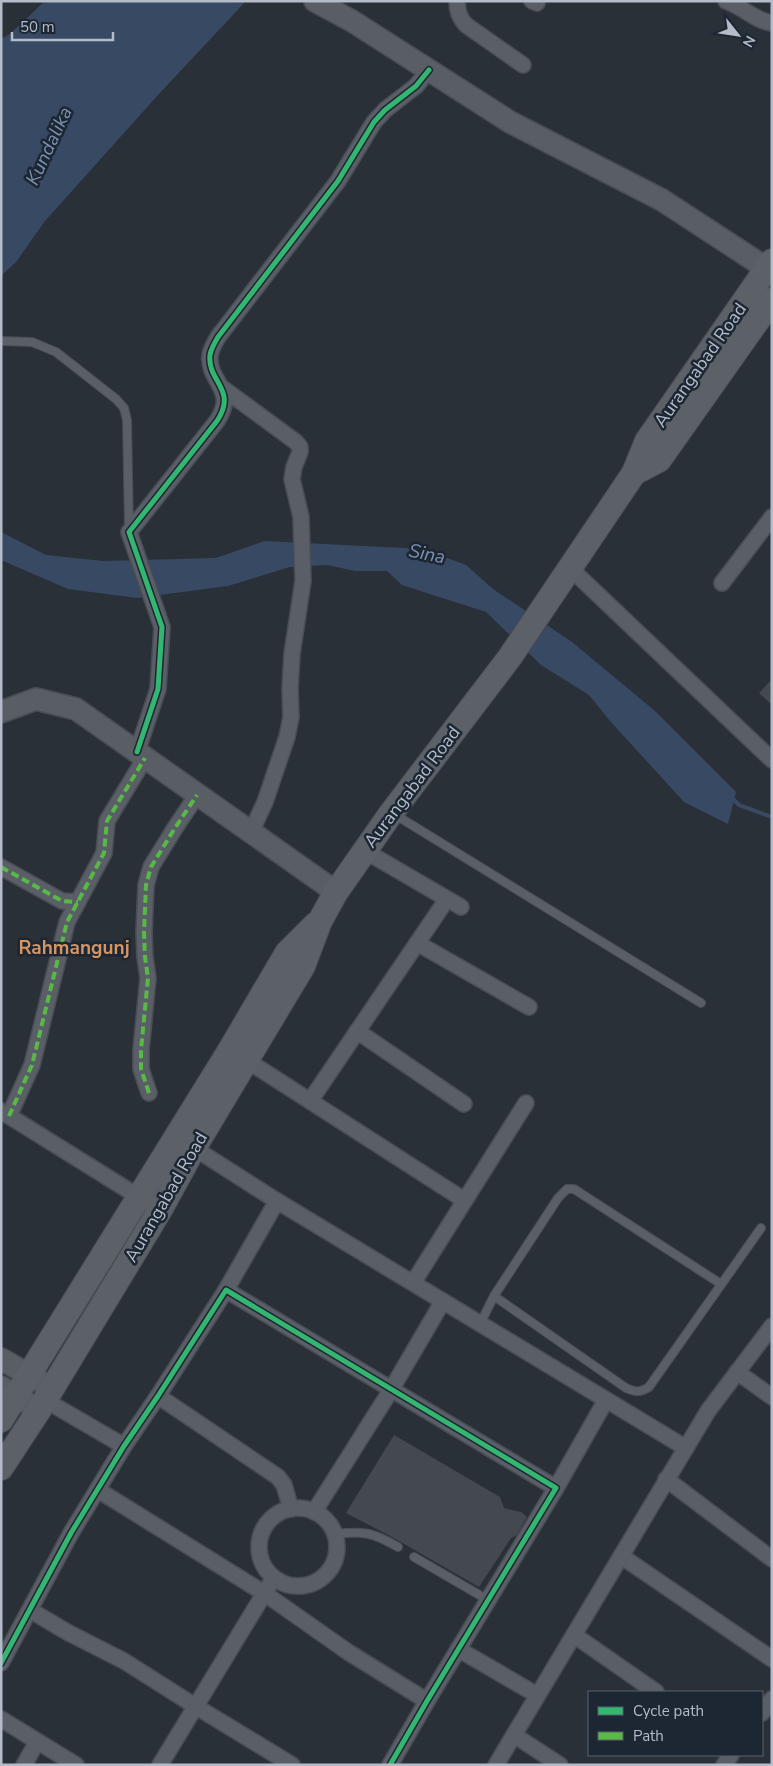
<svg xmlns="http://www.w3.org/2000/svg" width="773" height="1766" viewBox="0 0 773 1766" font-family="'Nunito Sans',sans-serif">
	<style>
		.water { fill: #384963 }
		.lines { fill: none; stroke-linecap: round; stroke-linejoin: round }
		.stream { stroke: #384963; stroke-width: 4 }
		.building { fill: #444950 }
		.lane-casing { stroke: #484c53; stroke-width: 10 }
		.street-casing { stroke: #484c53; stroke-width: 18 }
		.secondary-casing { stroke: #484c53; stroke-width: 24 }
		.primary-casing { stroke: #484c55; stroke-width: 26 }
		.lane { stroke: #5a5e66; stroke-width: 8 }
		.street { stroke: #5a5e66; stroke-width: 15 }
		.secondary { stroke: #595d64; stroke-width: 21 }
		.primary { stroke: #5c6168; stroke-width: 24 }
		.quiet { stroke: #58b947; stroke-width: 4; stroke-dasharray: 8 4; stroke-linecap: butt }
		.cycleway-casing { stroke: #1d2633; stroke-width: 8 }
		.cycleway { stroke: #33b770; stroke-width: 5 }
		.labels { text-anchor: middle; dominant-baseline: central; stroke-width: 5; stroke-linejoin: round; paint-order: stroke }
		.street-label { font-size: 18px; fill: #b4bcc9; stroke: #1d2633 }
		.water-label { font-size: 19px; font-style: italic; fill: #7c92b1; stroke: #1d2633 }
		.neighbourhood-label { font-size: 19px; font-weight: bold; fill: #d59563; stroke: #1d2633 }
	</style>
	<rect width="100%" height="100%" fill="#2a3038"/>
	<g class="water">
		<path d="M45 1H246L158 95 45 221 16 262 1 276V39L10 34Z"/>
		<path d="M1 532 46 555 103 561 216 558 265 541 423 549 466 565 493 589 572 642 655 711 736 792 728 824 684 802 610 721 589 695 541 665 486 612 402 585 387 571H355L327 565 290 567 228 586 137 598 68 589 1 560Z"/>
	</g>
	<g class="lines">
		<path class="stream" d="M732 798 739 805 772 817"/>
	</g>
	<g class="building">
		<path d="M772 679V705L759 693Z"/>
		<path d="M394 1435 500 1497 504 1508 521 1512 527 1517 517 1535 511 1538 479 1587 392 1537 346 1513Z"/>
	</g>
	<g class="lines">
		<defs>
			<g id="lane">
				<path d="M1 341 32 342 56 352 116 399 124 408 127 420 129 528"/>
				<path d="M394 814 701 1003"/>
				<path d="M494 1296 626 1388C635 1392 640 1393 649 1387L761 1228"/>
				<path d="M480 1324 494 1296 558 1198 567 1189H574L721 1284"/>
				<path d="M335 1534C364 1531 372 1532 398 1547"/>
				<path d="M414 1557 488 1600"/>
			</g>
			<g id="street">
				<path d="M457 1C457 11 459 18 466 25L523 65"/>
				<path d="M532 1 537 3"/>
				<path d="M726 1C742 6 755 21 772 23"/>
				<path d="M221 387 296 442 300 447V452L294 467 292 479 301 517 303 581 292 654 290 689 291 717 287 737 265 802 251 832"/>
				<path d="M570 568 772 760"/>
				<path d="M722 583 772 517"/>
				<path d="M137 752 158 689 162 627 129 532 217 421C238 389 207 382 210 355 211 349 215 342 218 337L338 181 374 122 385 110 416 86 429 70"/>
				<path d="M365 851 461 907"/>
				<path d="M1 867 62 901 78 902"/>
				<path d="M417 943 529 1007"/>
				<path d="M357 1031 464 1104"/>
				<path d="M240 1056 464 1200"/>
				<path d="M149 1093 141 1069V1050L148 978 145 957 144 933 146 885 151 867 175 828 197 795"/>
				<path d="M310 1101 447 899"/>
				<path d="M1 1111 160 1210"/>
				<path d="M9 1116 32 1065 67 922 104 853 107 821 145 758"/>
				<path d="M194 1148 277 1201 686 1448"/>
				<path d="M413 1283 526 1103"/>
				<path d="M226 1290 277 1201"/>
				<path d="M737 1372 772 1397"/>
				<path d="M158 1396 278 1477 284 1485 291 1509"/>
				<path d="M45 1400 124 1446"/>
				<path d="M666 1479 772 1559"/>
				<path d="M556 1488 606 1400"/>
				<path d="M98 1490 264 1593 348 1652 427 1701"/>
				<circle cx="298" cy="1547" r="39"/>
				<path d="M314 1512 391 1390 443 1301"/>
				<path d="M621 1556 772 1659"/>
				<path d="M30 1610 67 1632 124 1661 195 1706 292 1765"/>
				<path d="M574 1635 656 1692"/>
				<path d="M458 1649 537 1695"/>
				<path d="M1 1663 71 1533 124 1446 158 1396 226 1290 556 1488 427 1701 390 1765"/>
				<path d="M762 1713 772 1699"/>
				<path d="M1 1719 76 1765"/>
				<path d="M514 1735 560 1765"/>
				<path d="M24 1765 37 1742"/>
				<path d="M160 1765 270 1584"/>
				<path d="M496 1765 708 1411 772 1326"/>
				<path d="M724 1765 731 1755"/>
			</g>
			<g id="secondary">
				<path d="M315 1 352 21 510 122 662 200 766 268"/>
				<path d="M1 712 36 699 76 709 336 892"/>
				<path d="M1 1359 52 1388"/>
				<path d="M1 1387 39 1410"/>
			</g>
			<g id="primary">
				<path d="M634 473 659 460 772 300"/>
				<path d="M1 1420 230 1050 287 953 316 924"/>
				<path d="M1 1468 39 1410 160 1210 194 1148 303 966 320 921 336 892 392 812 510 657 634 473 647 441 772 261"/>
			</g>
		</defs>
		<use href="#lane" class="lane-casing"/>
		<use href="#street" class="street-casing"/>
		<use href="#secondary" class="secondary-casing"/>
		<use href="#primary" class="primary-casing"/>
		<use href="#lane" class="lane"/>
		<use href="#street" class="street"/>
		<use href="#secondary" class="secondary"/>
		<use href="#primary" class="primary"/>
		<g class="quiet">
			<path d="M1 867 62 901 78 902"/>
			<path d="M149 1093 141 1069V1050L148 978 145 957 144 933 146 885 151 867 175 828 197 795"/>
			<path d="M9 1116 32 1065 67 922 104 853 107 821 145 758"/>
		</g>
		<defs>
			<g id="cycleway">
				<path d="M137 752 158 689 162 627 129 532 217 421C238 389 207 382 210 355 211 349 215 342 218 337L338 181 374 122 385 110 416 86 429 70"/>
				<path d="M1 1663 71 1533 124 1446 158 1396 226 1290 556 1488 427 1701 390 1765"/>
			</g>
		</defs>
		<use href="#cycleway" class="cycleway-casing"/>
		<use href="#cycleway" class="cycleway"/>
	</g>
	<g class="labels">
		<g class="street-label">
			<text transform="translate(700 365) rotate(-55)">Aurangabad Road</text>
			<text transform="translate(412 787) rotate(-53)">Aurangabad Road</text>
			<text transform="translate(166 1197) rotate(-60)">Aurangabad Road</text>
		</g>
		<g class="water-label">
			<text transform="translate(49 146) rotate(-65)">Kundalika</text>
			<text transform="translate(427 554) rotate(11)">Sina</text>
		</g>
		<g class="neighbourhood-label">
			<text x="74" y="948">Rahmangunj</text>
		</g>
	</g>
	<rect width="773" height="1766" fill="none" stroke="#b4bcc9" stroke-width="5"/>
	<rect x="588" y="1691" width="175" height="65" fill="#1d2633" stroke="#59626f"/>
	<rect x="598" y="1707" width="25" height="8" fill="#33b770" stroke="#59626f"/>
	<text x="633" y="1716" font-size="15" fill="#b4bcc9">Cycle path</text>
	<rect x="598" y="1732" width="25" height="8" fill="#58b947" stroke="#59626f"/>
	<text x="633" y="1741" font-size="15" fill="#b4bcc9">Path</text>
	<g transform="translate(738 35) rotate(120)" stroke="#1d2633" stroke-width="4" paint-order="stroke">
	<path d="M0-4L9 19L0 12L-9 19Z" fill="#b4bcc9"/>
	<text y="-8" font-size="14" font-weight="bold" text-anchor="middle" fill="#b4bcc9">N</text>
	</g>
	<path d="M12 32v8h101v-8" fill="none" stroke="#b4bcc9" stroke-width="2.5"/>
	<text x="20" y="32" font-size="15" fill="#b4bcc9" stroke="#1d2633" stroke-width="4" paint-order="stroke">50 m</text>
</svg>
